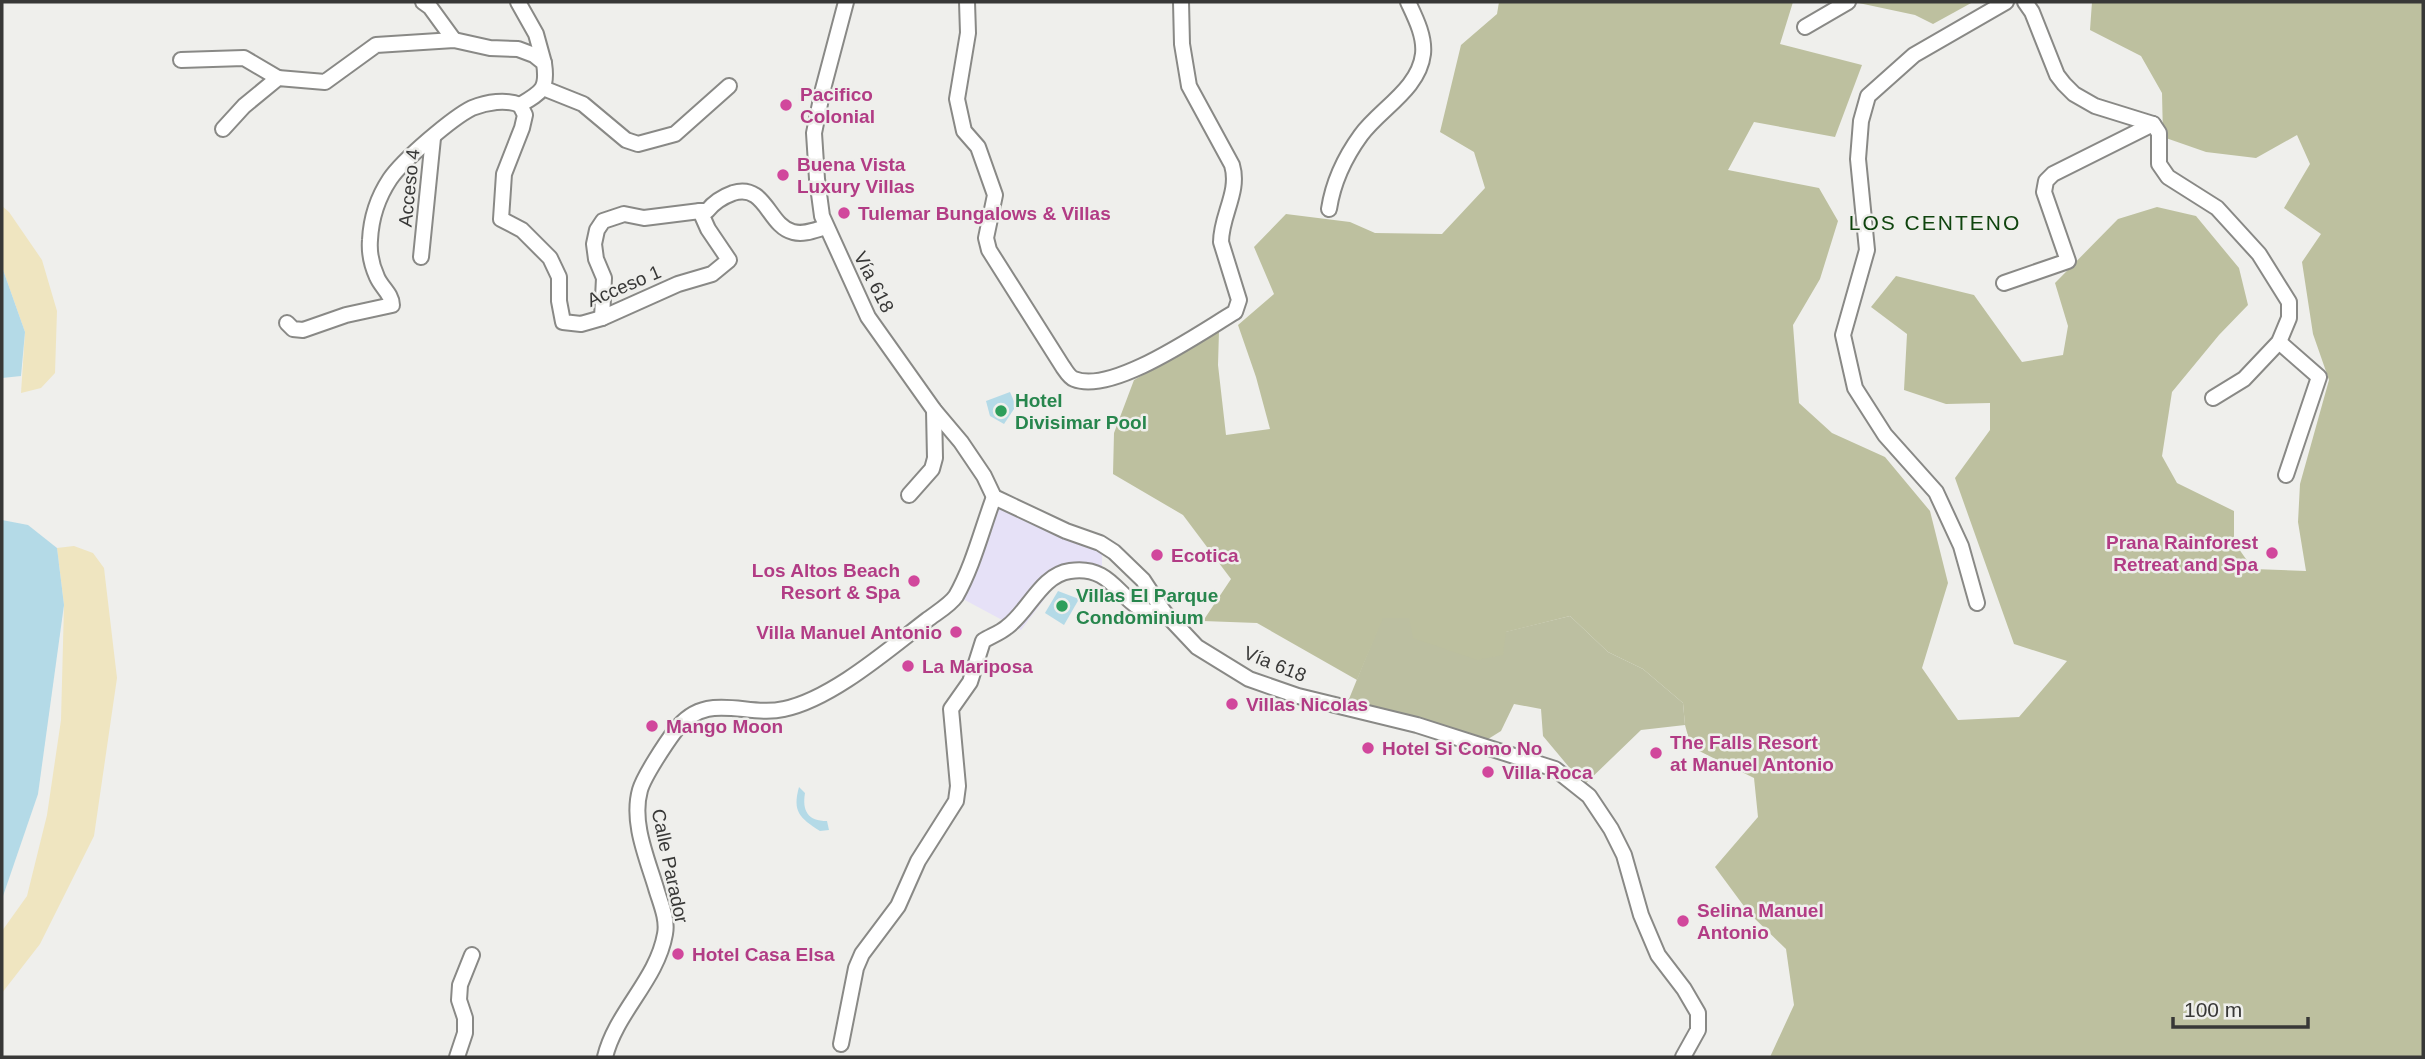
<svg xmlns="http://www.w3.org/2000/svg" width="2425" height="1059" viewBox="0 0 2425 1059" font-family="Helvetica,sans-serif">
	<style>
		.commercial { fill: #e6e1f7 }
		.green { fill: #bcbfa1 }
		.forest { fill: #bdc09f }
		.sand { fill: #efe5c0 }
		.water { fill: #b4dae7 }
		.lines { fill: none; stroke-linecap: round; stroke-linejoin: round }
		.minor-casing { stroke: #898986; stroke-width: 18 }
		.minor { stroke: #fff; stroke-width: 14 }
		.hotel-dot { fill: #d1479c; stroke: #efefec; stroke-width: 2.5 }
		.leisure-dot { fill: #2e9e5b; stroke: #efefec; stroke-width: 2.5 }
		.labels { text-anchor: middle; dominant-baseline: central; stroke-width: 5; stroke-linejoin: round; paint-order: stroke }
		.hotel-label { font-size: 19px; font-weight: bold; fill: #b23c85; stroke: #efefec; text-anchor: start }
		.street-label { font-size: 19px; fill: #383837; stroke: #efefec }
		.leisure-label { font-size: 19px; font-weight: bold; fill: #27864d; stroke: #efefec; text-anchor: start }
		.neighbourhood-label { font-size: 21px; letter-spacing: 2px; fill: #0f440e; stroke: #efefec }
	</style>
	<rect width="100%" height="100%" fill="#efefec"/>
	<path class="commercial" d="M999 505 1102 550V576L1061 577 1021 630 963 599Z"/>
	<path class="green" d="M1570 616 1608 652 1643 669 1683 703 1685 725 1641 730 1584 785 1543 736 1541 709 1514 704 1501 731 1485 741 1349 699 1382 618H1409L1505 632Z"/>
	<g class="forest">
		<path d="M1499 2H1793L1780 44 1862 65 1835 137 1754 122 1728 170 1819 188 1838 221 1820 279 1793 325 1799 403 1832 433 1885 457 1930 511 1948 583 1922 668 1958 720 2019 717 2067 661 2014 644 1955 478 1990 430V403L1946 404 1904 390 1907 334 1871 307 1896 276 1974 295 2022 362 2063 355 2068 326 2055 283 2118 219 2157 207 2196 216 2239 268 2248 305 2219 335 2172 392 2162 456 2177 483 2234 511V542L2253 569 2306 571 2298 522 2300 484 2329 380 2313 334 2302 262 2321 234 2284 208 2310 164 2297 135 2256 158 2206 152 2163 137 2162 93 2141 56 2090 30 2092 2H2423V1057H1770L1794 1005 1786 949 1749 913 1715 867 1758 817 1754 778 1691 747 1685 725 1683 703 1643 669 1608 652 1570 616 1506 632 1503 655 1477 660 1413 638 1409 618H1383L1357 680 1257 623 1203 621 1231 579 1183 515 1113 474 1114 433 1134 380 1219 331 1218 365 1226 435 1270 429 1256 377 1238 325 1274 294 1254 247 1286 214 1350 222 1375 233 1442 234 1485 188 1474 152 1440 132 1461 45 1497 14Z"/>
		<path d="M1854 2H1973L1933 24 1915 15Z"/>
	</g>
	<g class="sand">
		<path d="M2 206 9 212 42 260 57 311 55 373 41 388 21 393 25 332 2 267Z"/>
		<path d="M74 546 93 553 104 568 117 678 94 836 40 944 2 993V931L27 896 47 815 61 720 64 605 57 548Z"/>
	</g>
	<g class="water">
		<path d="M2 267 25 332 21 376 2 378Z"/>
		<path d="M1010 392 1016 406 1004 424 990 416 986 401Z"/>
		<path d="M2 520 28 525 57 548 64 605 38 794 2 899Z"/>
		<path d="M1058 591 1079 599 1064 625 1045 613Z"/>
		<path d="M799 787 805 793C802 811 808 821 827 821L829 830 820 831C800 818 792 812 799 787Z"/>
	</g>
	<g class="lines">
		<defs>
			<g id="minor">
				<path d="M423 2 430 7 454 40"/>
				<path d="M518 2 536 34 544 63"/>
				<path d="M846 2 823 89 814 133 817 179 822 216 868 317 934 410 961 442 984 476 994 497 1066 531 1100 543 1114 552 1143 580 1164 612 1197 647 1249 679 1298 696 1417 725 1555 769 1589 796 1611 829 1624 855 1641 915 1658 955 1684 989 1698 1013V1030L1683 1057"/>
				<path d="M967 2 968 33 957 99 964 131 978 147 995 195 986 238 989 250 1063 367C1066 371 1069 377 1074 379 1112 395 1201 332 1235 312L1239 300 1221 242C1221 215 1240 192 1232 165L1189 86 1182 44 1181 2"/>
				<path d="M2025 2 2032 12 2057 75 2064 84 2074 94 2095 106 2153 124 2159 133V164L2168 177 2217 208 2259 254 2289 302V318L2279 342 2244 379 2213 398"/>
				<path d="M1805 27 1848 2"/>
				<path d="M181 60 244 58 278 78"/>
				<path d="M543 88 583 104 626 140 638 144 675 134 729 86"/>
				<path d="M520 105 525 115 522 128 504 174 501 219 522 230 550 258 559 277V301L563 322 581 324 602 318 678 284 712 274 729 260 708 229 700 211H707C714 202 722 197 733 193 766 183 768 226 793 232 804 235 815 230 826 227"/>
				<path d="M223 129 244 106 278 78 325 82 376 45 454 40 490 48 518 49 534 55 544 63C548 89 542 92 520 105"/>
				<path d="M1329 209C1333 183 1345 157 1361 135 1380 109 1419 89 1423 54 1425 36 1415 17 1408 2"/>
				<path d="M421 257 433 138"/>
				<path d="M2004 283 2068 261 2044 192 2046 181 2053 174 2153 124"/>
				<path d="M602 318 604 278 596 259 594 244 597 230 603 221 624 214 644 218 700 211"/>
				<path d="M287 323 293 329 303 330 346 315 392 305C392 294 381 287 377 277 372 266 369 252 370 240 371 219 378 197 390 179 403 160 452 118 472 108 487 102 506 99 520 105"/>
				<path d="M2279 342 2319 377 2286 475"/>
				<path d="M909 495 932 469 935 458 934 410"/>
				<path d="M1977 603 1961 546 1936 492 1885 435 1855 388 1843 335 1867 250 1858 159 1861 121 1868 96 1914 55 2006 2"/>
				<path d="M841 1044 856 968 862 954 898 906 918 861 956 801 958 786 951 709 970 682 983 641C991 636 1000 633 1007 627 1029 611 1041 575 1070 571 1120 563 1121 618 1164 612"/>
				<path d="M457 1057 465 1033V1018L459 1000 460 985 472 955"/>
				<path d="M605 1057C616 1012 657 980 665 934 668 919 660 902 656 888 647 858 631 822 640 790 644 776 666 743 675 731 706 689 746 718 784 709 832 699 889 649 927 620 936 613 950 605 956 596 973 566 982 529 994 497"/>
			</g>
		</defs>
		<use href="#minor" class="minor-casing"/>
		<use href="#minor" class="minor"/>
	</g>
	<g class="hotel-dot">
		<circle cx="786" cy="105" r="7"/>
		<circle cx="783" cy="175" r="7"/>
		<circle cx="844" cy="213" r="7"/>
		<circle cx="2272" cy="553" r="7"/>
		<circle cx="1157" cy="555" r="7"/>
		<circle cx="914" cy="581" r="7"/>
		<circle cx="956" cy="632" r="7"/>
		<circle cx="908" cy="666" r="7"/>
		<circle cx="1232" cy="704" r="7"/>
		<circle cx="652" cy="726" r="7"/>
		<circle cx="1368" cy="748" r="7"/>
		<circle cx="1656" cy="753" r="7"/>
		<circle cx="1488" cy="772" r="7"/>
		<circle cx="1683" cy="921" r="7"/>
		<circle cx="678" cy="954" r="7"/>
	</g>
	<g class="leisure-dot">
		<circle cx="1001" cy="411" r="7"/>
		<circle cx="1062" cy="606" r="7"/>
	</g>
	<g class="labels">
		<g class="hotel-label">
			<text x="800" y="94">Pacifico<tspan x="800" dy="22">Colonial</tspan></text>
			<text x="797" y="164">Buena Vista<tspan x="797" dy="22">Luxury Villas</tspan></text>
			<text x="858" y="213">Tulemar Bungalows &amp; Villas</text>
			<text x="2258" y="542" text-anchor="end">Prana Rainforest<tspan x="2258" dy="22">Retreat and Spa</tspan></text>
			<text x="1171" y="555">Ecotica</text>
			<text x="900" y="570" text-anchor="end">Los Altos Beach<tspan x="900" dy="22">Resort &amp; Spa</tspan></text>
			<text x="942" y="632" text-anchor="end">Villa Manuel Antonio</text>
			<text x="922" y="666">La Mariposa</text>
			<text x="1246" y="704">Villas Nicolas</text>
			<text x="666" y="726">Mango Moon</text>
			<text x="1670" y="742">The Falls Resort<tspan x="1670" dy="22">at Manuel Antonio</tspan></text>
			<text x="1382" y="748">Hotel Si Como No</text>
			<text x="1502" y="772">Villa Roca</text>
			<text x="1697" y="910">Selina Manuel<tspan x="1697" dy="22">Antonio</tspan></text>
			<text x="692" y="954">Hotel Casa Elsa</text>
		</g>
		<g class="street-label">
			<text transform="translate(409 188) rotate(-84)">Acceso 4</text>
			<text transform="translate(874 282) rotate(63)">Vía 618</text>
			<text transform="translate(624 286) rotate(-23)">Acceso 1</text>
			<text transform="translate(1275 664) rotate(22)">Vía 618</text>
			<text transform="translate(670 866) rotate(78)">Calle Parador</text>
		</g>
		<g class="leisure-label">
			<text x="1015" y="400">Hotel<tspan x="1015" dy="22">Divisimar Pool</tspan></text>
			<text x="1076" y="595">Villas El Parque<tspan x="1076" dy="22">Condominium</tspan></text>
		</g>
		<g class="neighbourhood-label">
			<text x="1935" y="222">LOS CENTENO</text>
		</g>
	</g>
	<rect width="2425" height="1059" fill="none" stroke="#383837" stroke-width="7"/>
	<path d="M2173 1017v10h135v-10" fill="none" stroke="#383837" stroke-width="3.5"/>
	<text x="2184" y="1017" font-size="21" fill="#383837" stroke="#efefec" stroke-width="5" paint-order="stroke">100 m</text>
</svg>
